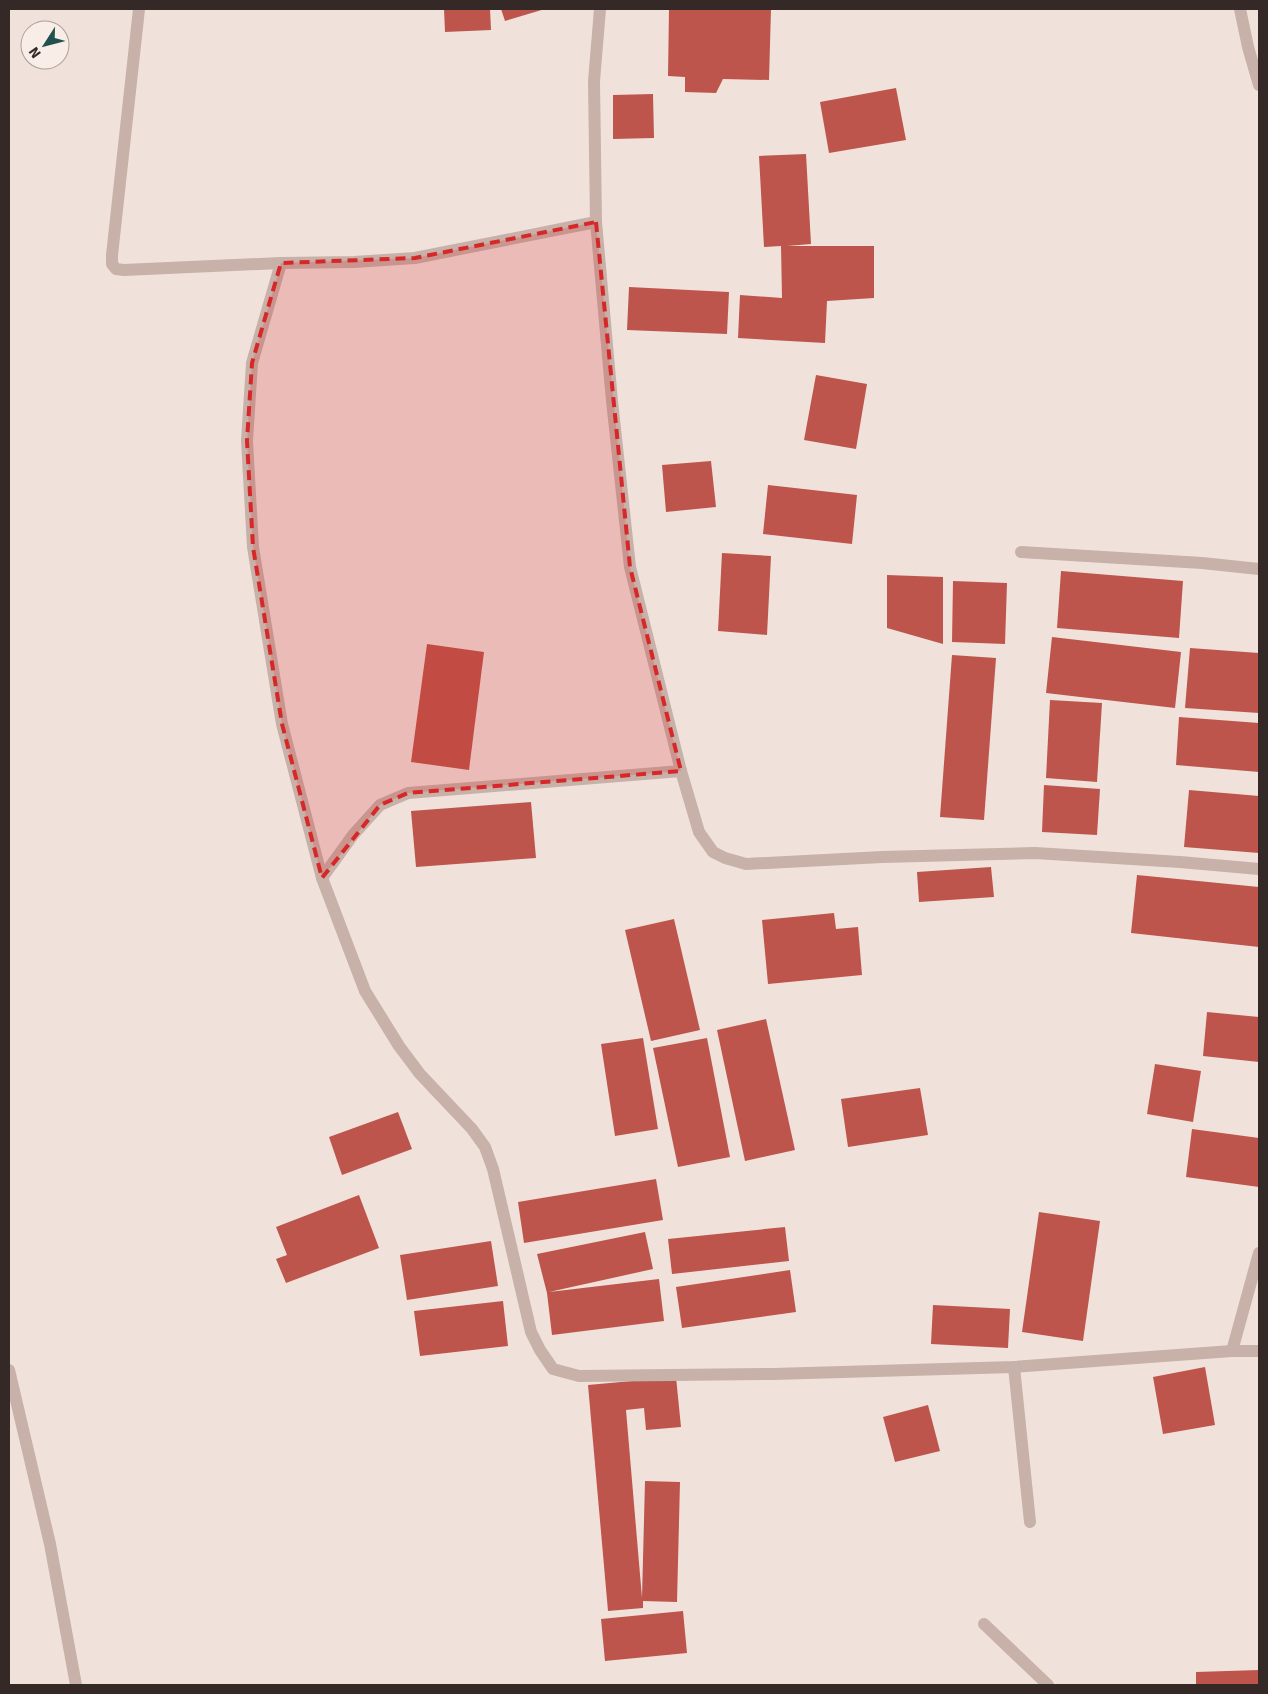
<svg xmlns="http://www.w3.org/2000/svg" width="1268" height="1694" viewBox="0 0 1268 1694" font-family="Signika,sans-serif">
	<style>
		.building { fill: #bd554c }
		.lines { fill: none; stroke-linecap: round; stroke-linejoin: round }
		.minor { stroke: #c7b1a8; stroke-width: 12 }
		.marked { fill: #d62828; fill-opacity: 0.2; stroke: #d62828; stroke-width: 4; stroke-dasharray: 10 6; stroke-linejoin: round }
	</style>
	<rect width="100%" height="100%" fill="#f0e2db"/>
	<g class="building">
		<path d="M444 9H490L491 30 445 32Z"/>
		<path d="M501 9H545L505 21Z"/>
		<path d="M669 9H771L769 80 723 79 716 93 685 92V77L668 76Z"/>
		<path d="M896 88 906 140 829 153 820 102Z"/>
		<path d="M653 94 654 138 613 139V95Z"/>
		<path d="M806 154 811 244 787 246H874V298L827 301 825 343 738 338 740 295 782 298 781 246 764 247 759 156Z"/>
		<path d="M629 287 729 292 727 334 627 330Z"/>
		<path d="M816 375 867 384 856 449 804 440Z"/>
		<path d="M711 461 716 507 666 512 662 465Z"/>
		<path d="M768 485 857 495 852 544 763 534Z"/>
		<path d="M722 553 771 556 767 635 718 631Z"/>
		<path d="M1061 571 1183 581 1179 638 1057 628Z"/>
		<path d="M887 575 943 577V644L887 628Z"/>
		<path d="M953 581 1007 583 1005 644 952 642Z"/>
		<path d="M1052 637 1181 652 1175 708 1046 693Z"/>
		<path d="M427 644 484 652 469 770 411 762Z"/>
		<path d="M1190 648 1259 653V713L1185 708Z"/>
		<path d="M952 655 996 658 984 820 940 817Z"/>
		<path d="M1050 700 1102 703 1097 782 1046 778Z"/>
		<path d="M1179 717 1259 723V772L1176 765Z"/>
		<path d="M1044 785 1100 789 1097 835 1042 832Z"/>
		<path d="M1189 790 1259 796V853L1184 847Z"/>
		<path d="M531 802 536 858 416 867 411 811Z"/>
		<path d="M991 867 994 897 919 902 917 872Z"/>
		<path d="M1137 875 1259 887V947L1131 933Z"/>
		<path d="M834 913 836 929 858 927 862 975 768 984 762 920Z"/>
		<path d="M674 919 700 1030 651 1041 625 930Z"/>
		<path d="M1207 1012 1259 1017V1062L1203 1056Z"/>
		<path d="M766 1019 795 1150 745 1161 717 1030Z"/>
		<path d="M643 1038 658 1129 615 1136 601 1044Z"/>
		<path d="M707 1038 730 1157 678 1167 653 1048Z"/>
		<path d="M1155 1064 1201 1071 1193 1122 1147 1114Z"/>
		<path d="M920 1088 928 1135 848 1147 841 1099Z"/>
		<path d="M398 1112 412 1149 342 1175 329 1137Z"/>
		<path d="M1192 1129 1259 1138V1187L1186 1177Z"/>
		<path d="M656 1179 663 1220 524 1243 518 1202Z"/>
		<path d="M359 1195 379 1248 286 1283 276 1259 287 1255 276 1227Z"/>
		<path d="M1039 1212 1100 1221 1083 1341 1022 1332Z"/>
		<path d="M785 1227 789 1261 672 1274 668 1239Z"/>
		<path d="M645 1232 653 1269 549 1292 659 1279 664 1321 552 1335 547 1293 537 1254Z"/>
		<path d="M491 1241 498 1286 407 1300 400 1255Z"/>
		<path d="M790 1270 796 1312 682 1328 676 1287Z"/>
		<path d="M503 1301 508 1346 420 1356 414 1311Z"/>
		<path d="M933 1305 1010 1309 1008 1348 931 1344Z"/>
		<path d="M1205 1367 1215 1425 1163 1434 1153 1377Z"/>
		<path d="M676 1377 681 1427 646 1430 644 1408 626 1410 642 1598 645 1481 680 1482 677 1602 643 1601V1608L608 1611 588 1385Z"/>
		<path d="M928 1405 940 1451 895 1462 883 1417Z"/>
		<path d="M683 1611 687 1653 605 1661 601 1619Z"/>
		<path d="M1259 1670V1685H1196V1672Z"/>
	</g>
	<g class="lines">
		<g class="minor">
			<path d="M139 9 112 255V264L116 269 124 270 281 263 354 262 415 258 596 222"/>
			<path d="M600 9 594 81 596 222 612 401 630 567 681 771 699 832 713 852 725 858 746 864 882 857 1035 853 1180 862 1259 869"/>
			<path d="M1240 9 1248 47 1259 85"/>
			<path d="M281 263 252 363 247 441 253 547 282 724 322 878 365 991 399 1046 420 1074 472 1129 485 1147 493 1169 531 1332 540 1350 553 1369 579 1376 773 1374 1014 1367 1232 1351H1259"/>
			<path d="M1021 552 1202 563 1259 569"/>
			<path d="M322 878 353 835 380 805 408 793 681 771"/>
			<path d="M1232 1351 1259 1253"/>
			<path d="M1014 1367 1030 1522"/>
			<path d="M9 1370 50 1544 76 1685"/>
			<path d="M984 1624 1048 1685"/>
		</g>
	</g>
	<path class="marked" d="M596 222 630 567 681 771 408 793 380 805 322 878 282 724 253 547 247 441 252 363 281 263 415 258Z"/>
	<rect width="1268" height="1694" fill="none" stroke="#342927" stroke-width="20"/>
	<g transform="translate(45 45) rotate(234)"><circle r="24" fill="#f8ede7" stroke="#aa9f9a"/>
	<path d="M0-4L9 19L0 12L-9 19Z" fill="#20524d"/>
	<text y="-8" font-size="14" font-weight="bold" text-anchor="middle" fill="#342927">N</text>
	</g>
</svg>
